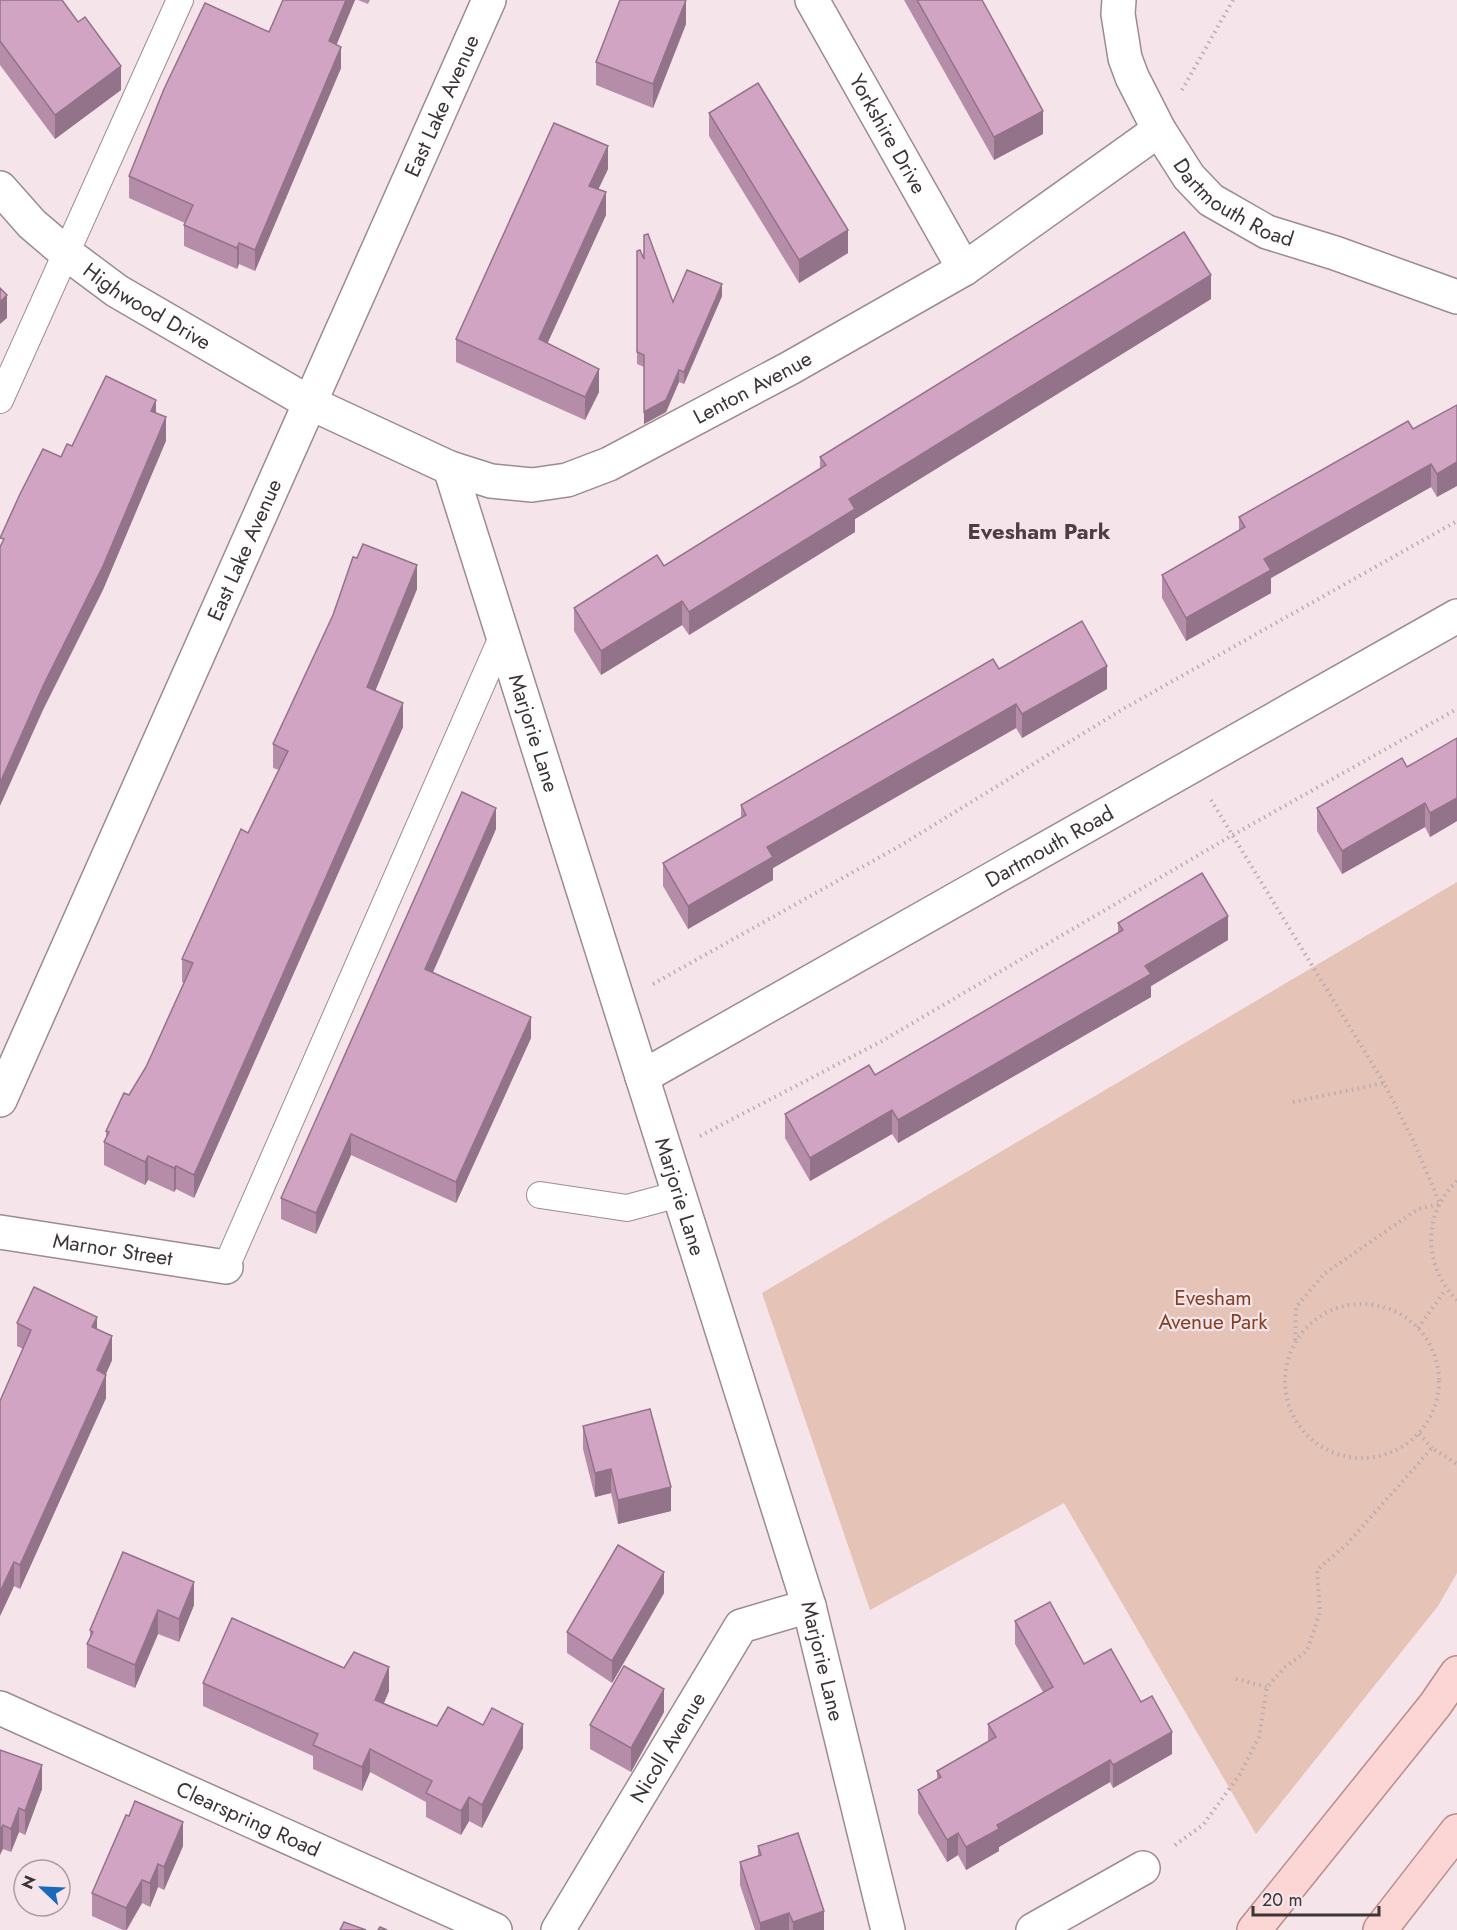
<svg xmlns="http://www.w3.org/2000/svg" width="1457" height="1930" viewBox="0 0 1457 1930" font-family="Jost,sans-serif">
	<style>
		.park { fill: #e5c3b6 }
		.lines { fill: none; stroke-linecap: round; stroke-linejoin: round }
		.service-casing { stroke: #9c8c90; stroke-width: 28 }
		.minor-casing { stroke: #9c8c90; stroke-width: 36 }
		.tertiary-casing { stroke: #9c8c90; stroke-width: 36 }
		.primary-casing { stroke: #b78c8b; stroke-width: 36 }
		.path { stroke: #baacb0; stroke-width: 4; stroke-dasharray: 1.5 4.5; stroke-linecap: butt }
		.service { stroke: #fff; stroke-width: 26 }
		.minor { stroke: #fff; stroke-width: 33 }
		.tertiary { stroke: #fff; stroke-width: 33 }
		.primary { stroke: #fcd6d5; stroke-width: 33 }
		.wall { fill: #b58da9 }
		.shaded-wall { fill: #937389 }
		.building { fill: #d2a4c4; stroke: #937389; stroke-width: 1.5 }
		.labels { text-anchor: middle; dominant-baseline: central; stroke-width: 4.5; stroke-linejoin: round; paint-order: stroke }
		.street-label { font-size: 21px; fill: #3b3536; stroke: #f5e4e9 }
		.park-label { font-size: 21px; fill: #824024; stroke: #f5e4e9 }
		.neighbourhood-label { font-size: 22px; font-weight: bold; fill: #4c3e42; stroke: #f5e4e9 }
	</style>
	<rect width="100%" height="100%" fill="#f5e4e9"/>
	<path class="park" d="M1457 882V1573L1438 1606 1256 1834 1064 1503 870 1610 762 1293Z"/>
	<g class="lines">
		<defs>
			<g id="service">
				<path d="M0 400 180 0"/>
				<path d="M540 1195 627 1208 679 1194"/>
				<path d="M226 1267 503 635"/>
			</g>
			<g id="minor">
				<path id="s1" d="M812 0 964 269"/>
				<path id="s2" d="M1119 0 1118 14 1125 58 1132 77 1159 130 1189 177 1211 200 1267 232 1335 253 1457 297"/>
				<path id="s3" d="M0 188 32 224 66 253 117 291 310 403 450 468 491 481 532 485 567 480 609 464 790 368 964 269 1159 130"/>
				<path id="s4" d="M450 468 809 1606 888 1930"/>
				<path id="s5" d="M642 1077 1457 616"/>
				<path id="s6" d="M0 1232 226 1267"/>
				<path id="s7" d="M0 1708 495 1930"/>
				<path id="s8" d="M558 1930 741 1626 809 1606"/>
				<path d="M1033 1930 1143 1868"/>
			</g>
			<g id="tertiary">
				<path id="s9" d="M0 1100 489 0"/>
			</g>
			<g id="primary">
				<path d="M1254 1930 1435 1705 1457 1673"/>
				<path d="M1380 1930 1457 1831"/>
			</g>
		</defs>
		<use href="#service" class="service-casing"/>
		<use href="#minor" class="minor-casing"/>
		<use href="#tertiary" class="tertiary-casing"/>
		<use href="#primary" class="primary-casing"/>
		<g class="path">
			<path d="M1182 90 1233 0"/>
			<path d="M1211 800 1384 1083"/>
			<path d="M653 984 898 847 1123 709 1457 521"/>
			<path d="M1293 1102 1384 1083 1414 1142 1440 1204 1418 1209 1324 1274 1296 1307 1295 1344"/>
			<path d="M700 1136 882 1041 1231 836 1457 709"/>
			<path d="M1457 1181C1422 1214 1423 1266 1457 1300"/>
			<circle cx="1362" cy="1381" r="77"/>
			<path d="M1418 1328 1446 1289"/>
			<path d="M1419 1434 1432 1448"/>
			<path d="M1236 1679 1267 1687"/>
			<path d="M1175 1845 1203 1825 1240 1774 1259 1737 1267 1687 1285 1667 1307 1651 1320 1612 1317 1570 1347 1544 1432 1448 1457 1464"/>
		</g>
		<use href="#service" class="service"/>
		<use href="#minor" class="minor"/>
		<use href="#tertiary" class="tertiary"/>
		<use href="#primary" class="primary"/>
	</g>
	<g class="wall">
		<path d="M0 0 121 90 55 139 0 65Z"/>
		<path d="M283 0H355L336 45 341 68 255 271 239 264 237 269 184 246V225L185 223 129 198V176L269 32Z"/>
		<path d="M358 0H370L368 4Z"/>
		<path d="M904 0H982L1043 134 994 160Z"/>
		<path d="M686 24 653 108 596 85V62Z"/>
		<path d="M709 113 848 253 799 283 709 136Z"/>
		<path d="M608 169 598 189 606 215 547 343 599 392 585 420 456 362V339Z"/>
		<path d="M637 251 644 259 673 302 722 296 684 384 679 382 666 412 644 424V367L637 364Z"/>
		<path d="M1211 299 855 519V532L689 635 682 625 601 675 574 631V608L664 566 820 468V457Z"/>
		<path d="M1457 405 1437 497 1431 487 1271 578V593L1186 641 1162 598V575L1239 530V517L1413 429Z"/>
		<path d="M417 589 375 691 403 727 194 1198 176 1189 174 1192 148 1180 145 1185 104 1165V1142L106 1138V1131L129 1095 146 1067 184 983 182 982V959L248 833 279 770 273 768V744Z"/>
		<path d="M999 669 1107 689 1022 738 1016 728 773 868V880L688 929 663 886V863L741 818V805Z"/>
		<path d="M1457 738V821L1430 837 1425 827 1342 874 1317 831V808L1407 767Z"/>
		<path d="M496 829 433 972 531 1038 456 1203 351 1155 316 1234 281 1219V1198Z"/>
		<path d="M1118 923 1228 940 1151 986V997L898 1143 892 1134 810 1181 785 1138V1114L875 1075 1118 933Z"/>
		<path d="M17 1323 97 1329 112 1360 106 1374V1398L20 1589 14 1586 0 1616V1401L23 1349 17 1346Z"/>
		<path d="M583 1426 671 1511 618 1524 611 1493 595 1497 583 1449Z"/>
		<path d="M123 1552 194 1605 179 1642 158 1634 135 1688 87 1668V1644L90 1640V1630Z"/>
		<path d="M664 1593 612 1683 567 1653V1632Z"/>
		<path d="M1015 1621 1084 1664 1141 1702 1172 1754 1113 1788 1110 1782 999 1847V1851L966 1870 958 1855 947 1862 918 1813V1790L937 1779V1771L988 1741V1724L1043 1692 1015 1644Z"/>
		<path d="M203 1683 389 1691 384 1703 437 1726 523 1748 482 1828 469 1821 461 1835 426 1817V1802L370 1772 362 1791 313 1769V1756L203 1706Z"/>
		<path d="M664 1712 631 1772 590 1749V1725Z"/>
		<path d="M0 1750 42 1789 25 1835 19 1832 11 1852 3 1849Z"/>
		<path d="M183 1846 164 1890 158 1887 150 1907 142 1903 127 1930H123L92 1916V1893Z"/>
		<path d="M758 1846 824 1930H755L740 1885V1862L758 1856Z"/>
	</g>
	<g class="shaded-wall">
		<path d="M346 0H355L329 63V41Z"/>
		<path d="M686 0V24L653 108V84Z"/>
		<path d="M341 47V68L255 271V250Z"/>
		<path d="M121 66V90L55 139V115Z"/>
		<path d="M1043 111V134L994 160V137Z"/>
		<path d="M608 146V169L589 209V186Z"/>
		<path d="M606 192V215L539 362V339Z"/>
		<path d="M848 230V253L799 283V260Z"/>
		<path d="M239 243V264L237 269V248Z"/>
		<path d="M1211 275V299L855 519V532L689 635V612L849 499Z"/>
		<path d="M722 284V296L684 384V372Z"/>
		<path d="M7 295V318L0 324V302Z"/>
		<path d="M599 369V392L585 420V397Z"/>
		<path d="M679 370V382L666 412 644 424V412Z"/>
		<path d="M156 400V424L151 411Z"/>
		<path d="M166 417V441L103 590 43 710 0 806V783L43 686Z"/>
		<path d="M1457 462V486L1437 497V474Z"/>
		<path d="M1431 464V487L1271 578V593L1186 641V618L1264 559Z"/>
		<path d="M417 565V589L367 711V687Z"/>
		<path d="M682 601V625L601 675V651Z"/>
		<path d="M1107 666V689L1022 738V714Z"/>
		<path d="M403 703V727L194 1198V1175Z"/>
		<path d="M1016 704V728L773 868V880L688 929V906L767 847Z"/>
		<path d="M1457 798V821L1430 837V813Z"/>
		<path d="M1425 803V827L1342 874V851Z"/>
		<path d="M496 808V829L425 990V969Z"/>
		<path d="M1228 916V940L1151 986V997L898 1143V1120L1145 966Z"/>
		<path d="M531 1017V1038L456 1203V1182Z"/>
		<path d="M892 1110V1134L810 1181V1158Z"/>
		<path d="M351 1134V1155L316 1234V1213Z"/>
		<path d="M148 1156V1180L145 1185V1162Z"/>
		<path d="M176 1166V1189L174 1192V1168Z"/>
		<path d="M97 1317V1340L92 1327Z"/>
		<path d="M112 1336V1360L97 1394V1370Z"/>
		<path d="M106 1375V1398L20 1589V1565Z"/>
		<path d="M611 1469V1493L595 1497V1473Z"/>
		<path d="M671 1487V1511L618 1524V1500Z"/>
		<path d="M14 1562V1586L0 1616V1592Z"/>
		<path d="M664 1572V1593L612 1683V1661Z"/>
		<path d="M194 1582V1605L179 1642V1619Z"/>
		<path d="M158 1610V1634L135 1688V1665Z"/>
		<path d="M389 1667V1691L375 1723V1700Z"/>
		<path d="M664 1689V1712L631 1772V1748Z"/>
		<path d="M523 1724V1748L482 1828V1805Z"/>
		<path d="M1172 1732V1754L1113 1788V1765Z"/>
		<path d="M370 1749V1772L362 1791V1767Z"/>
		<path d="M1110 1760V1782L999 1847V1851L966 1870V1847L997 1825Z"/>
		<path d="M42 1765V1789L25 1835V1811Z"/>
		<path d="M469 1797V1821L461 1835V1811Z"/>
		<path d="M19 1808V1832L11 1852V1829Z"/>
		<path d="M183 1822V1846L164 1890V1867Z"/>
		<path d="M3 1825V1849L0 1855V1831Z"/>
		<path d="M958 1833V1855L947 1862V1840Z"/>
		<path d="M158 1864V1887L150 1907V1883Z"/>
		<path d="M142 1880V1903L126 1930V1908Z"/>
		<path d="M824 1911V1930H793V1922Z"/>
		<path d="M789 1913V1930H760V1923Z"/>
	</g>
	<g class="building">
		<path d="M0 0H62L78 22 85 17 121 66 55 115 0 41Z"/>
		<path d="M283 0H346L329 41 341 47 255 250 239 243 237 248 184 225 193 205 129 176 164 89 205 3 269 32Z"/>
		<path d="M620 0H686L653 84 596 62Z"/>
		<path d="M917 0H982L1043 111 994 137Z"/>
		<path d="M758 83 848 230 799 260 709 113Z"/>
		<path d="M554 123 608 146 589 186 606 192 539 339 599 369 585 397 456 339Z"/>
		<path d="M1184 232 1211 275 849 499 855 509 689 612 682 601 601 651 574 608 657 555 664 566 826 465 820 457Z"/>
		<path d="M648 234 673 302 687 270 722 284 684 372 679 370 666 400 644 412V355L637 352V251L640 250 644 259V235Z"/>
		<path d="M0 288 7 295 0 302Z"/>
		<path d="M106 376 156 400 151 411 166 417 103 566 43 686 0 783V547L4 539 0 538 20 494 43 449 61 457 67 444 72 446Z"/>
		<path d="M1457 405V462L1437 474 1431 464 1264 559 1271 570 1186 618 1162 575 1245 527 1239 517 1408 421 1413 429Z"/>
		<path d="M363 544 417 565 367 687 403 703 194 1175 176 1166 174 1168 148 1156 145 1162 104 1142 109 1132 106 1131 124 1093 129 1095 146 1067 193 963 182 959 241 829 248 833 288 751 273 744 333 615 353 557 357 558Z"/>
		<path d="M1082 621 1107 666 1022 714 1016 704 767 847 773 857 688 906 663 863 746 815 741 805 993 659 999 669Z"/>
		<path d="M1457 738V798L1430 813 1425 803 1342 851 1317 808 1402 758 1407 767Z"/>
		<path d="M462 792 496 808 425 969 531 1017 456 1182 351 1134 316 1213 281 1198Z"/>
		<path d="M1202 873 1228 916 1145 966 1151 974 898 1120 892 1110 810 1158 785 1114 869 1065 875 1075 1123 930 1118 923Z"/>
		<path d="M34 1287 97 1317 92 1327 112 1336 97 1370 106 1375 20 1565 14 1562 0 1592V1401L31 1330 17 1323Z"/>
		<path d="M650 1409 671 1487 618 1500 611 1469 595 1473 583 1426Z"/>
		<path d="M618 1545 664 1572 612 1661 567 1632Z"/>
		<path d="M123 1552 194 1582 179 1619 158 1610 135 1665 87 1644 93 1632 90 1630Z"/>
		<path d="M1050 1602 1084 1664 1111 1649 1141 1702 1152 1696 1172 1732 1113 1765 1110 1760 997 1825 999 1829 966 1847 958 1833 947 1840 918 1790 941 1777 937 1771 996 1737 988 1724 1053 1687 1015 1621Z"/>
		<path d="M232 1618 344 1668 354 1652 389 1667 375 1700 437 1726 448 1707 483 1725 492 1708 523 1724 482 1805 469 1797 461 1811 426 1793 432 1781 370 1749 362 1767 313 1745 318 1734 203 1683Z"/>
		<path d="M624 1666 664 1689 631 1748 590 1725Z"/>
		<path d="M0 1750 42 1765 25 1811 19 1808 11 1829 3 1825 0 1831Z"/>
		<path d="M135 1801 183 1822 164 1867 158 1864 150 1883 142 1880 126 1908 92 1893 126 1815 129 1816Z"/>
		<path d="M798 1833 824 1911 793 1922 789 1913 760 1923 740 1862 761 1855 758 1846Z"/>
		<path d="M344 1922 366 1930H340Z"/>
		<path d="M380 1927 387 1930H378Z"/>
	</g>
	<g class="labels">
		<g class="street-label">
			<text stroke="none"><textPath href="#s9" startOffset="1088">East Lake Avenue</textPath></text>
			<text stroke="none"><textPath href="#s1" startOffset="154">Yorkshire Drive</textPath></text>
			<text stroke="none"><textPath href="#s2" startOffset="246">Dartmouth Road</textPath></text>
			<text stroke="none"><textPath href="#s3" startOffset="190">Highwood Drive</textPath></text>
			<text stroke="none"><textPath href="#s3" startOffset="861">Lenton Avenue</textPath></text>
			<text stroke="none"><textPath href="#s9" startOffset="602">East Lake Avenue</textPath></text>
			<text stroke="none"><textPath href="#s4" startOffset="278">Marjorie Lane</textPath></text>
			<text stroke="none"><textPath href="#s5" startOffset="468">Dartmouth Road</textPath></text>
			<text stroke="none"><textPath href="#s4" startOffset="764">Marjorie Lane</textPath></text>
			<text stroke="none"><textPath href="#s6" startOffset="114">Marnor Street</textPath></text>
			<text stroke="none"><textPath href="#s4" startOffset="1250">Marjorie Lane</textPath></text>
			<text stroke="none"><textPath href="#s8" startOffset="213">Nicoll Avenue</textPath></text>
			<text stroke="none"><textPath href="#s7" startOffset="272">Clearspring Road</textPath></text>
		</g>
		<g class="park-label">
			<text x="1213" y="1298">Evesham<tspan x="1213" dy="24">Avenue Park</tspan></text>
		</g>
		<g class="neighbourhood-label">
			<text x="1039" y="531">Evesham Park</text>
		</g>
	</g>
	<g transform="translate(42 1888) rotate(293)"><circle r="28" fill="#f5e4e9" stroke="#ab9ea1" stroke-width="1.5"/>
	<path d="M0-4.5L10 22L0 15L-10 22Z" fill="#1a6ab9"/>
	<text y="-9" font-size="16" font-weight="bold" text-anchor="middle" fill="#3b3536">N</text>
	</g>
	<path d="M1253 1906v9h126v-9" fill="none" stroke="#3b3536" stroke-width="3"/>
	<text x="1262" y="1906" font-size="18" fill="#3b3536" stroke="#f5e4e9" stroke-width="4.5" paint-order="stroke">20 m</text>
</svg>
